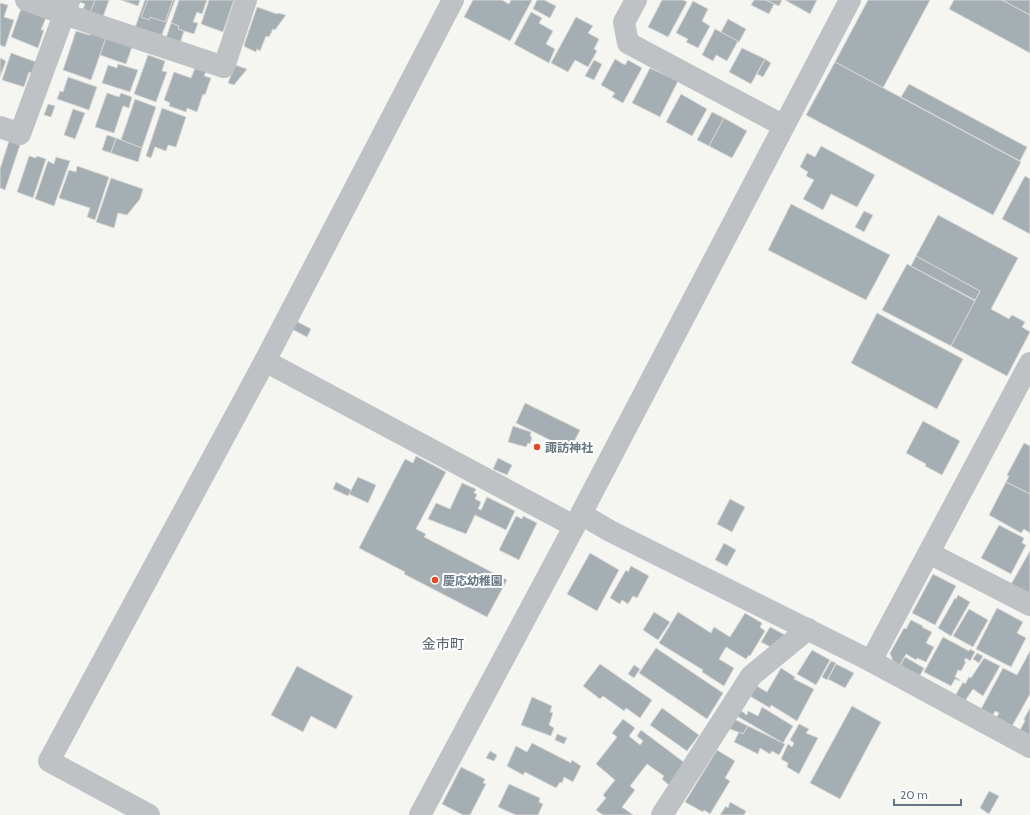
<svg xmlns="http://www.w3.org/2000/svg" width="1030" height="815" viewBox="0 0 1030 815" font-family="Cabin,'Noto Sans JP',sans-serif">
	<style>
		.building { fill: #a5aeb3; stroke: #d7d7d4 }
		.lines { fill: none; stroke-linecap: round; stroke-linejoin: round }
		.minor { stroke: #bec2c5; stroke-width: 22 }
		.poi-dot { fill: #e04a27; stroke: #fff; stroke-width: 1.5 }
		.labels { text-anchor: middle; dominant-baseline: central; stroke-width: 4; stroke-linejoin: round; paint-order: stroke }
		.poi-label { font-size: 12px; font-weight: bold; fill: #657682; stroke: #fff; text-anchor: start }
		.quarter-label { font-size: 14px; fill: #525f68; stroke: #fff }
	</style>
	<rect width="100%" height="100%" fill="#f5f5f2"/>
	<g class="building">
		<path d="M80 0H95L91 12 83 9 85 4 79 2Z"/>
		<path d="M95 0H109L103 17 90 13Z"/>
		<path d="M121 0H140L138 6Z"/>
		<path d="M145 0H148L141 17 149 20 150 17 165 22 175 0 161 37 135 28Z"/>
		<path d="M145 0H175L161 37 135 28Z"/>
		<path d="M148 0H173L165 22 150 17 149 20 141 17Z"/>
		<path d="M179 0H207L202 14 197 12 193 22 198 23 194 34 178 29 179 26 171 23Z"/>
		<path d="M209 0H234L223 32 201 24Z"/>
		<path d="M473 0H502L509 4 511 0H532L510 41 464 17Z"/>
		<path d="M537 0H544L556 6 550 18 533 9Z"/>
		<path d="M662 0H683L687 2 668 37 648 27Z"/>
		<path d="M754 0H766L774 4 769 14 751 5Z"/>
		<path d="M766 0H782L779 6Z"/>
		<path d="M785 0H817L810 14Z"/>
		<path d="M868 0H930L883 88 835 62Z"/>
		<path d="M954 0H1002L1030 15V53L949 9Z"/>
		<path d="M1002 0H1030V15Z"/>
		<path d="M693 1 708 9 702 21 710 26 698 48 686 42 688 39 676 33Z"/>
		<path d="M0 3 8 5 4 17 14 20 5 47 0 45Z"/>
		<path d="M22 6 47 15 41 30H44L38 48 11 37Z"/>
		<path d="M257 7 277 14 278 13 286 15 275 30 273 29 269 37 266 36 260 51 257 49 256 52 245 47 244 45Z"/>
		<path d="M531 12 542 18 539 23 553 31 546 44 555 49 549 63 514 44Z"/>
		<path d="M576 17 593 26 588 33 599 39 594 49 597 51 588 67 575 60 568 72 551 63Z"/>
		<path d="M728 19 746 29 739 42 721 32Z"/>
		<path d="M171 23 179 26 178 29 184 31 180 43 166 38Z"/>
		<path d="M715 29 738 41 727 61 716 55 713 61 702 55Z"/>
		<path d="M76 31 90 35 91 33 106 38 91 80 63 70Z"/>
		<path d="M106 38 132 47 126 64 100 55Z"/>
		<path d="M742 48 765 59 751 84 729 72Z"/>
		<path d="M11 53 39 63 35 75 29 72 24 87 2 80Z"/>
		<path d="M148 55 165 61 162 71 167 72 156 102 134 94Z"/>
		<path d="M0 58 6 61 0 77Z"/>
		<path d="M615 59 625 65 628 60 642 68 623 103 612 97 615 93 601 85Z"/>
		<path d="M765 59 771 63 763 77 757 74Z"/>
		<path d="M594 60 602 64 594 80 585 76Z"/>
		<path d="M835 62 1021 162 993 215 806 115Z"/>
		<path d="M118 64 138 70 130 92 102 83 108 65 117 68Z"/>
		<path d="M235 65 247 69 234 85 228 83Z"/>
		<path d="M195 68 206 72 204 76 211 78 205 95 203 94 197 112 187 108 186 112 169 106 170 103 164 100 174 72 191 78Z"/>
		<path d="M650 68 678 81 660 117 632 103Z"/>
		<path d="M68 77 97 87 89 110 57 99 60 91 63 92Z"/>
		<path d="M909 84 1027 147 1020 161 901 97Z"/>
		<path d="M107 93 119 97 121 93 132 97 129 108 123 106 114 133 95 127Z"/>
		<path d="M681 94 707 109 692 136 666 122Z"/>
		<path d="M135 99 156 107 142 148 121 140Z"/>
		<path d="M48 104 55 106 51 117 44 115Z"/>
		<path d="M162 108 186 117 176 147 168 145 166 151 155 147 151 158 146 156Z"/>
		<path d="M73 109 85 113 75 139 64 135Z"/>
		<path d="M712 112 724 118 709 146 697 140Z"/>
		<path d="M724 118 747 131 732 158 709 146Z"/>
		<path d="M107 135 116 138 111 153 102 150Z"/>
		<path d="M116 138 142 148 138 162 111 153Z"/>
		<path d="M9 141 20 145 5 190 0 188V169Z"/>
		<path d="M821 146 875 175 857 207 831 194 823 210 803 199 814 180 806 176 808 172 800 167 807 153 815 157Z"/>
		<path d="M29 156 36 158 37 156 46 159 33 198 17 192Z"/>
		<path d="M56 157 70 161 54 206 35 199 48 161 54 164Z"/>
		<path d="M77 166 109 177 95 220 87 217 90 208 59 198 69 170 76 172Z"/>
		<path d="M1025 176 1030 179V234L1002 219Z"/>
		<path d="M111 178 143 189 140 199 127 215 118 213 114 228 96 222Z"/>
		<path d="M791 204 890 255 866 300 768 250Z"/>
		<path d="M864 211 873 215 864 232 855 227Z"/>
		<path d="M938 215 1018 258 991 309 1009 319 1012 315 1025 322 1022 327 1030 332 1007 376 951 346 980 291 916 256Z"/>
		<path d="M916 256 980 291 975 300 911 266Z"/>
		<path d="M907 264 975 301 951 346 882 310Z"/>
		<path d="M877 313 963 359 937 409 851 363Z"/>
		<path d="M294 320 311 329 307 337 290 328Z"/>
		<path d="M525 403 580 430 570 450 516 423Z"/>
		<path d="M923 421 960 441 942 475 925 466 926 464 906 453Z"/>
		<path d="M513 426 531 432 530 436 532 437 530 444 528 443 526 447 508 442Z"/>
		<path d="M1024 443 1030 446V494L1006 482 1009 476 1007 475Z"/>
		<path d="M416 456 446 472 416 529 426 534 424 537 507 580 487 617 404 574 405 572 359 548 405 459 413 463Z"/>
		<path d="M498 458 512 465 507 475 493 469Z"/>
		<path d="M358 477 376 485 368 503 349 494Z"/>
		<path d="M336 482 351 490 348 496 333 489Z"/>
		<path d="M1006 482 1030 494V533L1024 529 1021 533 989 515Z"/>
		<path d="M462 483 476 489 474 493 477 494 475 499 481 502 478 509 481 510 487 497 515 511 506 530 475 515 466 534 428 519 436 503 450 509Z"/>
		<path d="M730 499 745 507 732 532 717 524Z"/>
		<path d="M516 516 522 519 523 516 537 523 519 560 499 550Z"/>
		<path d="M999 525 1024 538 1022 543 1026 545 1011 574 981 558Z"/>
		<path d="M724 543 736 550 727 566 715 560Z"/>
		<path d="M1030 551V593L1010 586Z"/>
		<path d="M590 553 619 570 597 611 567 594Z"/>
		<path d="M631 566 649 576 637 598 633 596 628 604 622 600 620 604 610 598 626 570 628 572Z"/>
		<path d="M933 574 956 586 935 625 912 613Z"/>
		<path d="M958 595 970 602 951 636 938 628 955 598 956 599Z"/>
		<path d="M997 608 1023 622 1017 633 1026 638 1011 667 976 649Z"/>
		<path d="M969 609 988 620 973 647 953 636Z"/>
		<path d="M654 612 670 622 658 640 643 630Z"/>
		<path d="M678 612 711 633 714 627 730 637 745 613 762 623 760 627 765 631 750 656 749 655 746 659 726 647 719 659 734 668 724 686 702 672 703 670 659 643Z"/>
		<path d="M911 620 923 626 922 627 932 632 926 643 934 647 926 662 917 658 916 660 906 654 900 665 893 661 890 653 904 628 906 629Z"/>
		<path d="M770 627 787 636 778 651 761 642Z"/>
		<path d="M943 637 969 651 970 649 975 652 970 661 966 658 964 661 966 662 961 671 958 670 955 677 960 680V681L955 679 951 686 924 672Z"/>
		<path d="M656 648 723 693 707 719 639 673Z"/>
		<path d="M812 650 830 660 816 685 797 674Z"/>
		<path d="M1030 651V694L1012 726 996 718 999 713 995 711 993 715 981 709 1003 668 1017 675Z"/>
		<path d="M977 653 983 656 979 663 973 659Z"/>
		<path d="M905 657 924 668 919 677 900 666Z"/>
		<path d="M984 658 1000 666 983 696 973 689 965 701 955 696 963 682 965 684 969 677 971 678Z"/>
		<path d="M831 661 836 663 827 680 822 677Z"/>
		<path d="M600 664 652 700 640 718 626 708 624 711 603 696 600 699 583 686Z"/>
		<path d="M836 664 854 673 845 688 828 679Z"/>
		<path d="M634 665 640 669 634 678 628 674Z"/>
		<path d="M297 666 353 696 336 729 311 716 303 732 271 715Z"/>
		<path d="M781 668 795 677 794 679 814 689 797 721 771 705 770 708 748 695 755 685 767 692Z"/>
		<path d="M532 697 552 706 550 712 553 713 549 725 554 728 551 736 521 725Z"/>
		<path d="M852 706 881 722 840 799 810 783Z"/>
		<path d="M762 707 793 726 783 743 737 716 740 710 747 715 748 711 758 716Z"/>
		<path d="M662 708 699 735 687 751 650 725Z"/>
		<path d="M1030 708V736L1020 730 1025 721 1024 719Z"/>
		<path d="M623 719 635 728 629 736 640 745 643 741 637 736 641 730 685 763 669 785 662 779 664 776 647 764 630 786 635 790 622 807 633 815H603L596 810 606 798 603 795 615 780 596 764 617 737 612 733Z"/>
		<path d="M734 719 748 726 743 734 730 729Z"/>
		<path d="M799 724 809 729 806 733 818 738 799 774 787 767 788 763 781 759 788 744 792 747 794 743 790 740Z"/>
		<path d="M748 726 785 744 779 755 772 751 770 754 760 748 758 754 734 742 739 732 743 734Z"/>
		<path d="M557 734 567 738 564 744 555 740Z"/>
		<path d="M532 743 571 763 572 760 581 766 573 782 564 777 562 783 560 782 556 788 525 772 523 775 507 766 516 746 527 752Z"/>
		<path d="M717 750 735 761 725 778 730 781 710 814 704 810 703 812 685 802Z"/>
		<path d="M490 751 497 755 494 761 486 758Z"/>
		<path d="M461 767 485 779 483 783 486 784 470 815H463L442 804Z"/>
		<path d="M509 784 540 798 539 802 543 804 538 815H516L498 807Z"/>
		<path d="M989 791 999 796 989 814 980 808Z"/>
		<path d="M730 802 746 811 744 815H720L726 806 728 808Z"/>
	</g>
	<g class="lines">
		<g class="minor">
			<path d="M26 0 64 14 224 67 246 0"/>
			<path d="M636 0 624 22 628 43 784 126"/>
			<path d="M0 127 20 134 69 1"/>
			<path d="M265 361 574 526"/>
			<path d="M581 514 610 531 871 661 1030 747"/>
			<path d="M929 553 1030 605"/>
			<path d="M871 661 1030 363"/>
			<path d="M149 815 49 761 265 361 453 0"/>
			<path d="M420 815 581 514 850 0"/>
			<path d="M662 815 751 676 808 629"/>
		</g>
	</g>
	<g class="poi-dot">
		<circle cx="537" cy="447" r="4"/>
		<circle cx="435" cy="580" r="4"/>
	</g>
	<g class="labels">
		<g class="poi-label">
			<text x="545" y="447">諏訪神社</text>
			<text x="443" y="580">慶応幼稚園</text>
		</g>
		<g class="quarter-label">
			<text x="443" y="644">金市町</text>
		</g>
	</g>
	<path d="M894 799v6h67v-6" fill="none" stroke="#657682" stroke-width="2"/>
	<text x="900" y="799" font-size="12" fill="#657682" stroke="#ffffff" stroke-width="3" paint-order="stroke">20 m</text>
</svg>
